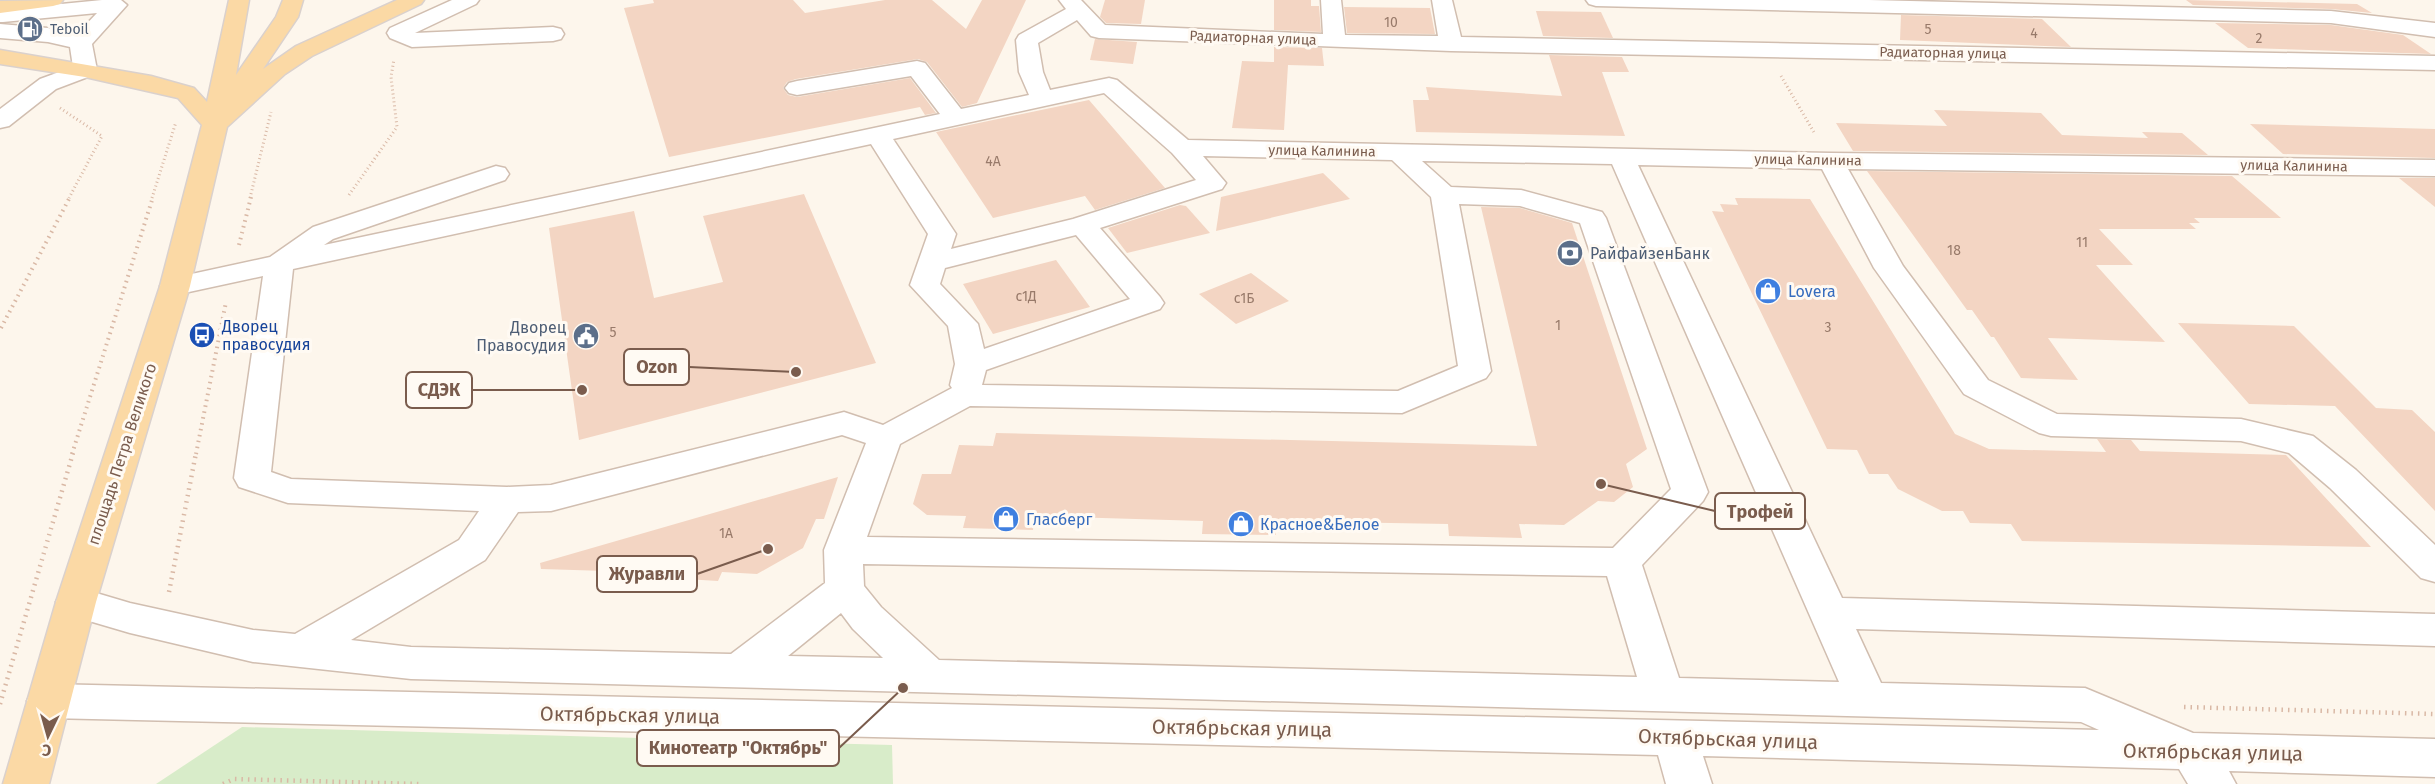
<svg xmlns="http://www.w3.org/2000/svg" width="2435" height="784" viewBox="0 0 2435 784" font-family="'Fira Sans',sans-serif">
	<style>
		.green { fill: #d8ecc9 }
		.building { fill: #f3d5c3 }
		.lines { fill: none; stroke-linecap: round; stroke-linejoin: round }
		.minor-casing { stroke: #d1beb0; stroke-width: 3 }
		.major-casing { stroke: #dad1cd; stroke-width: 3 }
		.path-far2 { stroke: #d9b8a5; stroke-width: 3; stroke-dasharray: 1 3; stroke-linecap: butt }
		.path-far1 { stroke: #d9b8a5; stroke-width: 4; stroke-dasharray: 1.5 4.5; stroke-linecap: butt }
		.path { stroke: #d9b8a5; stroke-width: 4.5; stroke-dasharray: 1.5 5; stroke-linecap: butt }
		.minor { fill: #fff; fill-rule: evenodd }
		.major { fill: #fbd9a5; fill-rule: evenodd }
		.labels { text-anchor: middle; dominant-baseline: central; stroke-width: 6; stroke-linejoin: round; paint-order: stroke }
		.number-label { font-size: 14px; fill: #987a6a }
		.far-service-label { font-size: 14px; fill: #4e5e75; stroke: #fffaf3; text-anchor: start }
		.far-street-label { font-size: 14px; fill: #7a5c4d; stroke: #fffaf3 }
		.service-label { font-size: 16px; fill: #4e5e75; stroke: #fffaf3; text-anchor: start }
		.shop-label { font-size: 16px; fill: #366cbe; stroke: #fffaf3; text-anchor: start }
		.transit-label { font-size: 16px; fill: #164399; stroke: #fffaf3; text-anchor: start }
		.street-label { font-size: 16px; fill: #7a5c4d; stroke: #fffaf3 }
		.near-street-label { font-size: 20px; fill: #7a5c4d; stroke: #fffaf3 }
		.leader { fill: none; stroke: #7a5c4d; stroke-width: 2 }
		.callout-dot { fill: #7a5c4d; stroke: #fffaf3; stroke-width: 2 }
		.callout { fill: #fffaf3; stroke: #7a5c4d; stroke-width: 2 }
		.callout-label { font-size: 18px; text-anchor: middle; font-weight: bold; fill: #7a5c4d }
	</style>
	<rect width="100%" height="100%" fill="#fdf6ec"/>
	<path class="green" d="M242 727 892 745 893 784H156Z"/>
	<g class="building">
		<path d="M653 0H793L805 13 885 0H932L966 29 982 0H1026L977 103 962 107 927 62 918 59 796 79 787 82 783 88 788 95 797 97 910 78 936 113 925 115 920 107 669 157 624 8 654 3Z"/>
		<path d="M1105 0H1145L1141 24 1106 23 1100 17Z"/>
		<path d="M1274 0H1311V6H1319L1321 32 1274 30Z"/>
		<path d="M2186 0 2357 4 2372 13 2331 9 2193 5Z"/>
		<path d="M1344 7 1430 8 1435 34 1347 33Z"/>
		<path d="M1536 11 1601 12 1613 38 1543 36Z"/>
		<path d="M1901 15 2042 19 2071 47 1900 40Z"/>
		<path d="M2215 23 2331 25 2403 35 2431 54 2248 48Z"/>
		<path d="M1095 39 1137 42 1133 64 1090 60Z"/>
		<path d="M1274 47 1322 48 1324 66 1288 65 1284 130 1232 128 1242 61 1274 62Z"/>
		<path d="M1549 55 1622 57 1629 72H1602L1625 136 1416 132 1413 100H1429L1426 87 1562 96Z"/>
		<path d="M1089 100 1165 188 1095 210 1085 196 993 218 936 132Z"/>
		<path d="M1934 110 2041 113 2062 135 2148 138 2142 132 2182 133 2208 155 1853 151 1836 123 1947 126Z"/>
		<path d="M2250 124 2435 129V158L2283 154Z"/>
		<path d="M1867 171 2232 176 2281 218H2194L2200 223H2189L2196 229H2099L2133 265H2096L2165 342 2048 338 2078 380 2021 378 1994 337H1991L1972 310H1967Z"/>
		<path d="M1323 173 1350 199 1216 231 1221 197Z"/>
		<path d="M2399 178H2435V207Z"/>
		<path d="M804 194 876 363 579 440 549 228 634 211 654 298 723 282 703 216Z"/>
		<path d="M1735 198 1810 199 1955 434 1989 449 2106 452 2097 439 2131 440 2140 451 2286 455 2371 547 2022 541 2011 524 1970 523 1963 511H1942L1898 489 1888 474H1869L1857 450 1827 449 1712 211 1724 212 1720 204 1738 205Z"/>
		<path d="M1180 205 1186 206 1210 233 1127 253 1108 228Z"/>
		<path d="M1481 207 1520 208 1572 223 1647 449 1626 464 1633 487 1614 502 1598 501 1564 525 1519 524 1522 538 1449 536 1448 524 1276 521V535L1202 534 1203 521 1035 516 1033 530 963 528 966 516 927 515 913 504 922 474H951L959 445 993 446 996 433 1537 446Z"/>
		<path d="M1056 260 1090 307 993 334 963 284Z"/>
		<path d="M1251 273 1289 301 1236 324 1199 294Z"/>
		<path d="M2178 323 2294 326 2376 408 2412 410 2435 432V511L2335 406 2249 404Z"/>
		<path d="M838 477 824 519H816L803 548 757 574 722 572 718 581 604 574 606 571 541 569 540 563Z"/>
	</g>
	<g class="lines">
		<defs>
			<g id="minor">
				<path d="M102 0H121L127 5 92 44 97 70 93 75 56 89 9 126 0 128V109L40 79 73 67 70 47 48 42 0 38V24L48 28 76 35 97 13 3 22H0V10Z"/>
				<path d="M452 0H479L476 4 415 33 553 27 561 29 564 34 561 39 553 41 412 47 390 38 387 33 390 28Z"/>
				<path d="M1059 0H1081L1105 25 1323 34 1321 0H1341L1345 35 1438 36 1432 0H1452L1461 37 2435 56V70L1451 51 1099 38 1091 36 1077 20 1038 43 1043 72 1050 90 1109 78 1117 80 1188 140 1831 153 2435 160V176L1848 169 1903 266 1988 380 2057 414 2241 419 2313 436 2356 470 2435 545V582L2421 578 2330 488 2289 453 2241 441 2051 436 2039 433 1964 394 1874 268 1822 169 1638 165 1842 598 2435 614V646L1856 629 1881 683 2085 688 2193 733 2435 739V777L2229 771 2236 784H2188L2179 769 1703 756 1712 784H1666L1658 755 48 718 33 713 27 701 33 689 48 684 2099 730 2081 722 411 679 253 662 130 633 62 613 56 602 62 591 76 587 130 603 253 630 295 634 459 540 479 511 288 503 239 487 234 478 263 276 175 295 164 292 160 286 164 280 270 257 313 227 496 166 505 168 509 174 505 180 333 239 324 245 940 114 911 76 797 95 789 93 785 88 789 83 797 81 917 61 925 63 961 109 1029 95 1019 72 1016 40 1019 35 1066 9ZM1104 93 1172 153 1196 180 1073 219 951 249 956 234 893 139ZM871 144 928 234 910 285 948 326 955 364 950 385 952 388 883 425 844 412 551 485 507 487 291 479 271 472 293 269ZM1203 156 1392 160 1431 197 1458 366 1398 391 982 385 986 370 1160 309 1164 303 1160 297 1100 228 1222 189 1226 183ZM1422 161 1612 164 1839 682 1679 678 1642 565 1703 501 1708 492 1606 218 1602 212 1521 190 1451 187ZM1459 204 1520 206 1580 223 1671 489 1613 548 867 537 900 444 970 406 1402 413 1486 378 1491 371ZM1076 235 1130 299 984 349 978 324 940 284 945 268ZM842 435 866 443 824 550 825 583 731 654 411 647 351 640 485 560 518 512 551 511ZM863 564 1607 576 1637 677 939 660 881 607 864 586ZM841 613 853 629 883 658 788 656Z"/>
				<path d="M1586 0H1869L2331 11 2435 23V37L2331 23 1596 6 1589 4Z"/>
			</g>
			<g id="major">
				<path d="M63 0 60 4 53 6 0 13V1Z"/>
				<path d="M229 0H249L236 75 276 17 283 0H303L298 17 263 69 296 46 397 0H424L421 4 312 56 285 74 227 127 190 286 96 602 49 784H3L56 602 160 286 202 125 178 98 85 77 0 64V50L151 76 194 88 207 102Z"/>
			</g>
		</defs>
		<use href="#minor" class="minor-casing"/>
		<use href="#major" class="major-casing"/>
		<g class="path-far2">
			<path d="M1781 76 1815 134"/>
			<path d="M60 108 102 136 69 198"/>
			<path d="M349 195 397 127 391 77 394 59"/>
			<path d="M152 198 176 122"/>
			<path d="M250 198 271 112"/>
		</g>
		<g class="path-far1">
			<path d="M239 245 251 197"/>
			<path d="M1 328 70 197"/>
			<path d="M72 454 153 197"/>
			<path d="M196 454 226 302"/>
		</g>
		<g class="path">
			<path d="M169 592 196 453"/>
			<path d="M0 704 73 453"/>
			<path d="M2184 707 2435 714"/>
			<path d="M223 784 234 779 419 784"/>
		</g>
		<use href="#minor" class="minor"/>
		<use href="#major" class="major"/>
	</g>
	<defs>
		<symbol id="fuel-disc" viewBox="-11 -11 22 22"><circle r="9.5" fill="#5c6f8a" stroke="#fffaf3"/><path d="M-5.5-6h7V0h2V4h1.3V-2.5L3-4.5l.8-.8L6-3V5H2.5V1h-1V6h-7ZM-4.2-4.7v3.2H.2V-4.7Z" fill="#fff"/></symbol>
		<symbol id="bank-disc" viewBox="-11 -11 22 22"><circle r="9.5" fill="#5c6f8a" stroke="#fffaf3"/><path d="M-6-4H6V4H-6ZM0-2.3a2.3 2.3 0 1 0 0 4.6a2.3 2.3 0 1 0 0-4.6Z" fill="#fff"/></symbol>
		<symbol id="shop-disc" viewBox="-11 -11 22 22"><circle r="9.5" fill="#3f7fe0" stroke="#fffaf3"/><path d="M-5-2.5h2.3a2.7 3.5 0 0 1 5.4 0H5L5.5 6h-11ZM-1.5-2.5h3a1.5 2.3 0 0 0-3 0Z" fill="#fff"/></symbol>
		<symbol id="bus-disc" viewBox="-11 -11 22 22"><circle r="9.5" fill="#1a4fb4" stroke="#fffaf3"/><path d="M-5-6H5V4H4V6H2V4H-2V6H-4V4H-5ZM-3.5-4V0h7V-4ZM-3.5 1.2v1.5H-2V1.2ZM2 1.2v1.5H3.5V1.2Z" fill="#fff"/></symbol>
		<symbol id="civic-disc" viewBox="-11 -11 22 22"><circle r="9.5" fill="#5c6f8a" stroke="#fffaf3"/><path d="M-.6-6.5H3V-4.5H.6V-3L4-1V1h2V6H-6V1h2V-1L-.6-3ZM-1.2 2.5V6h2.4V2.5Z" fill="#fff"/></symbol>
	</defs>
	<g fill-rule="evenodd">
		<use href="#fuel-disc" x="15" y="14" width="30" height="30"/>
		<use href="#bank-disc" x="1555" y="238" width="30" height="30"/>
		<use href="#shop-disc" x="1753" y="276" width="30" height="30"/>
		<use href="#bus-disc" x="187" y="320" width="30" height="30"/>
		<use href="#civic-disc" x="571" y="321" width="30" height="30"/>
		<use href="#shop-disc" x="991" y="504" width="30" height="30"/>
		<use href="#shop-disc" x="1226" y="509" width="30" height="30"/>
	</g>
	<g class="labels">
		<g class="number-label">
			<text x="1391" y="22">10</text>
			<text x="1928" y="29">5</text>
			<text x="2034" y="33">4</text>
			<text x="2259" y="38">2</text>
			<text x="993" y="161">4А</text>
			<text x="2082" y="242">11</text>
			<text x="1954" y="250">18</text>
			<text x="1026" y="296">с1Д</text>
			<text x="1244" y="298">с1Б</text>
			<text x="1558" y="325">1</text>
			<text x="1828" y="327">3</text>
			<text x="613" y="332">5</text>
			<text x="726" y="533">1А</text>
		</g>
		<g class="far-service-label">
			<text x="50" y="29">Teboil</text>
		</g>
		<g class="far-street-label">
			<text transform="translate(1253 38) rotate(2)">Радиаторная улица</text>
			<text transform="translate(1943 53) rotate(1)">Радиаторная улица</text>
			<text transform="translate(1322 151) rotate(1)">улица Калинина</text>
			<text transform="translate(1808 160) rotate(1)">улица Калинина</text>
			<text transform="translate(2294 166) rotate(1)">улица Калинина</text>
		</g>
		<g class="service-label">
			<text x="1590" y="253">РайфайзенБанк</text>
			<text x="566" y="327" text-anchor="end">Дворец<tspan x="566" dy="18">Правосудия</tspan></text>
		</g>
		<g class="shop-label">
			<text x="1788" y="291">Lovera</text>
			<text x="1026" y="519">Гласберг</text>
			<text x="1260" y="524">Красное&amp;Белое</text>
		</g>
		<g class="transit-label">
			<text x="222" y="326">Дворец<tspan x="222" dy="18">правосудия</tspan></text>
		</g>
		<g class="street-label">
			<text transform="translate(122 454) rotate(-72)">площадь Петра Великого</text>
		</g>
		<g class="near-street-label">
			<text transform="translate(630 715) rotate(1)">Октябрьская улица</text>
			<text transform="translate(1242 728) rotate(1)">Октябрьская улица</text>
			<text transform="translate(1728 739) rotate(2)">Октябрьская улица</text>
			<text transform="translate(2213 752) rotate(1)">Октябрьская улица</text>
		</g>
	</g>
	<path class="leader" d="M796 372L689 367M582 390L472 390M1601 484L1715 511M768 549L697 574M903 688L839 748"/>
	<g class="callout-dot">
		<circle cx="796" cy="372" r="6"/>
		<circle cx="582" cy="390" r="6"/>
		<circle cx="1601" cy="484" r="6"/>
		<circle cx="768" cy="549" r="6"/>
		<circle cx="903" cy="688" r="6"/>
	</g>
	<g class="callout">
		<rect x="624" y="349" width="65" height="36" rx="6"/>
		<rect x="406" y="372" width="66" height="36" rx="6"/>
		<rect x="1715" y="493" width="90" height="36" rx="6"/>
		<rect x="597" y="556" width="100" height="36" rx="6"/>
		<rect x="637" y="730" width="202" height="36" rx="6"/>
	</g>
	<g class="callout-label">
		<text x="657" y="373">Ozon</text>
		<text x="439" y="396">СДЭК</text>
		<text x="1760" y="518">Трофей</text>
		<text x="647" y="580">Журавли</text>
		<text x="738" y="754">Кинотеатр "Октябрь"</text>
	</g>
	<g transform="translate(48 736) rotate(185)" stroke="#fffaf3" stroke-width="4.5" paint-order="stroke">
	<path d="M0-4.5L10 22L0 15L-10 22Z" fill="#7a5c4d"/>
	<text y="-9" font-size="16" font-weight="bold" text-anchor="middle" fill="#7a5c4d">С</text>
	</g>
</svg>
